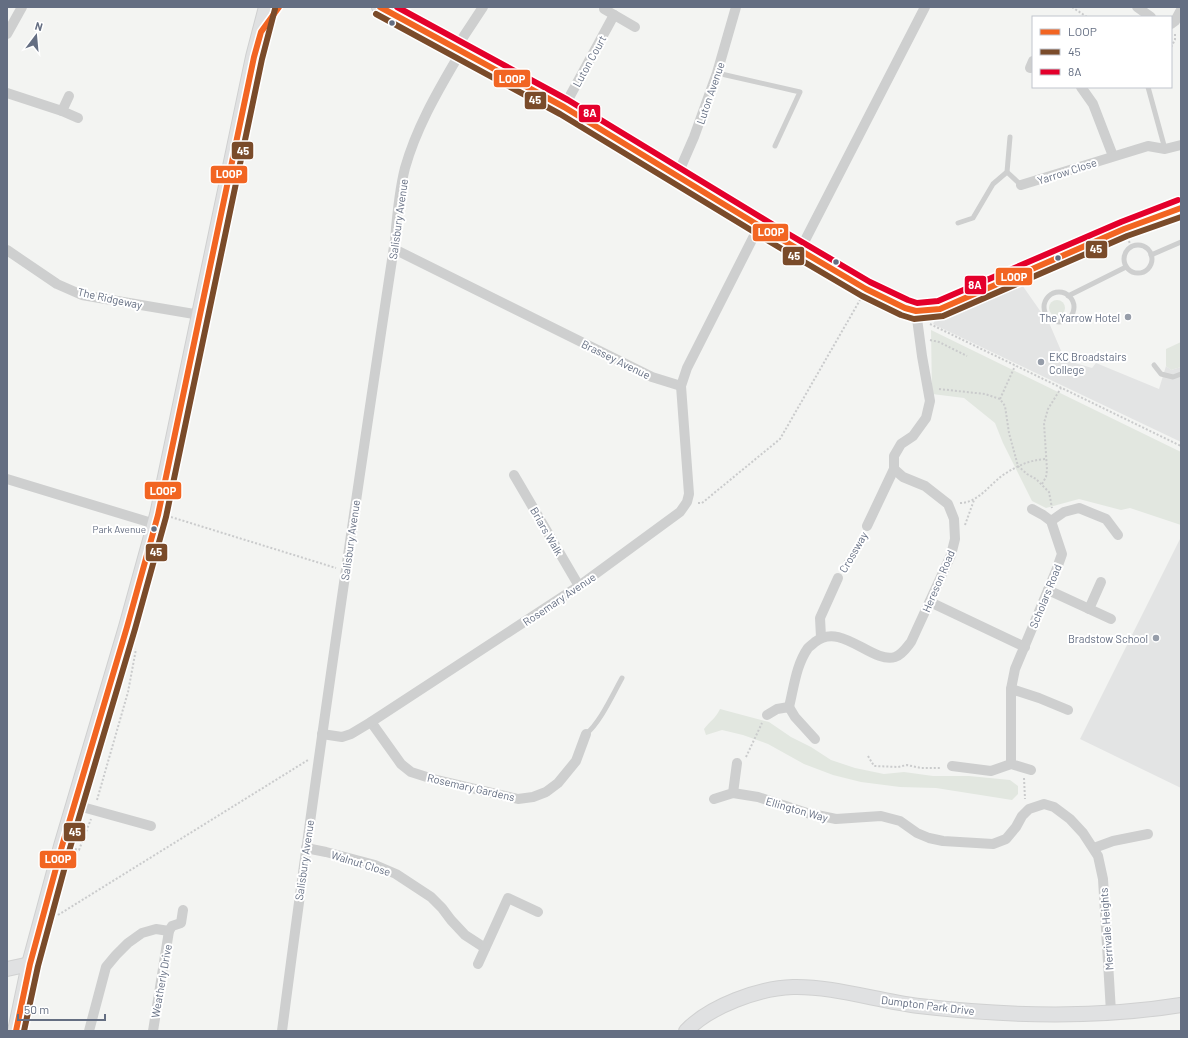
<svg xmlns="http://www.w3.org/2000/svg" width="1188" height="1038" viewBox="0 0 1188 1038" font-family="Barlow,sans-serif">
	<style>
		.built { fill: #e3e4e4 }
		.green { fill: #e2e7e0 }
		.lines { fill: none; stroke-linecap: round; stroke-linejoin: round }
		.secondary-casing { stroke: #d0d1d1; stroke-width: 16 }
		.primary-casing { stroke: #cfd0d0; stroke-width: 18 }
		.path { stroke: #cacbcc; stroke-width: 2; stroke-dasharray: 2 2; stroke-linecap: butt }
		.lane { stroke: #cecfcf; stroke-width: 5 }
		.street { stroke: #cecfcf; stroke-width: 10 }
		.secondary { stroke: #e0e1e2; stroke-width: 14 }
		.primary { stroke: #e0e1e2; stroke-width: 16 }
		.bus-1-casing { stroke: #fff; stroke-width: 9 }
		.bus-2-casing { stroke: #fff; stroke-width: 9 }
		.bus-3-casing { stroke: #fff; stroke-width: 9 }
		.bus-1 { stroke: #f26522; stroke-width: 6 }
		.bus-2 { stroke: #7a4b2a; stroke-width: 6 }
		.bus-3 { stroke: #e4002b; stroke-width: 6 }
		.bus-dot { fill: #646e82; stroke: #fff; stroke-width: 1.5 }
		.poi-dot { fill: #969da9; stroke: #fff; stroke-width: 1.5 }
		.labels { text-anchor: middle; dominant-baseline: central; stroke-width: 4; stroke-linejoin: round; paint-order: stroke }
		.bus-label { font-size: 10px; fill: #646e82; stroke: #fff; text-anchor: end }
		.street-label { font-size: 11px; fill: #646e82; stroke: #fff }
		.poi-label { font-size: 11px; fill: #646e82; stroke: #fff; text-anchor: end }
		.line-badge { stroke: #fff; stroke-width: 1.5 }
		.badge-label { font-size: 11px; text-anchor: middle; font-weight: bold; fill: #fff }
	</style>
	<rect width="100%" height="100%" fill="#f3f4f2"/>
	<g class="built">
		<path d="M1020 282 1050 325 1065 360 1092 368 1096 363 1159 389 1166 366 1171 370 1181 367V442L933 324 936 318Z"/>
		<path d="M1181 537V788L1080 739Z"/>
	</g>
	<g class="green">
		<circle cx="1057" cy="308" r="8"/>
		<path d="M931 330 1181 452V525L1130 508 1121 510 1079 499 1046 508 1032 501 1003 443 995 423 964 398 932 394Z"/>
		<path d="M1181 342V367L1171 370 1166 366V349Z"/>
		<path d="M720 709 769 722 791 737 811 747 831 760 855 768 884 774 904 772 933 776H969L1010 780 1018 786V794L1012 800 936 788 900 787 861 782 833 775 804 764 768 744 743 735 722 730 706 735 704 729C710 721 716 718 720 709Z"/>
	</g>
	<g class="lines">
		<defs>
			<g id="secondary">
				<path d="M7 969 30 964"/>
				<path d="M686 1031C710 1006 759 988 793 987 833 986 878 1001 919 1006 1005 1016 1095 1019 1181 1005"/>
			</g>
			<g id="primary">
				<path d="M380 7 564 107 781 239 866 289 905 308 916 311 940 309 1124 229 1181 208"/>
				<path d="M16 1031 30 964 62 846 127 627 158 515 254 57 267 7"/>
			</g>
		</defs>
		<use href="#secondary" class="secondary-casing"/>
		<use href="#primary" class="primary-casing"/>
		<g class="path">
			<path d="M1072 7 1087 17"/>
			<path d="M1171 47 1175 40V34"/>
			<path d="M1129 241 1131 247"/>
			<path d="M930 324 1181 446"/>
			<path d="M930 340 939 342 967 356"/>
			<path d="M939 389 985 394 1000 399 1005 406 1009 433 1018 466 1027 474 1036 479 1049 492 1052 508"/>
			<path d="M1000 399 1015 366"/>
			<path d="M1042 484 1046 477 1047 470 1044 423 1048 409 1061 388"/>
			<path d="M698 503H702L780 439 860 300"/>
			<path d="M960 503C978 503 989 485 1003 475 1017 466 1029 460 1046 459"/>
			<path d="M171 517 336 568"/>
			<path d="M965 525 974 500"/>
			<path d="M841 569 845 561 855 552 864 535"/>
			<path d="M868 756 874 766 898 767 907 765 921 768H941"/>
			<path d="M746 757 762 723"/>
			<path d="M1024 778 1025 799"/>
			<path d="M97 800 128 692 136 649"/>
			<path d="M75 849 79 850 91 819"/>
			<path d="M58 915 308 760"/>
		</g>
		<g class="lane">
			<path d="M717 73 800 92 775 146"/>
			<path d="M1148 87 1165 149"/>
			<path d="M1007 172 1021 185"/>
			<path d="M958 223 973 218 993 184 1007 172 1010 137"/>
			<circle cx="1138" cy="259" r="14"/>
			<path d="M1151 255 1181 242"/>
			<circle cx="1059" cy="307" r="15"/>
			<path d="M1068 296 1126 267"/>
			<path d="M1154 365 1161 374 1173 377 1181 374"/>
			<path d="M586 734C600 723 613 694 622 678"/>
		</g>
		<g class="street">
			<path d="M1137 7 1151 17"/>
			<path d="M604 9 635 27"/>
			<path d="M1171 24 1175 21 1181 10"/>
			<path d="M7 34 22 7"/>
			<path d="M456 48 483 7"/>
			<path d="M1030 68 1033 61"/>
			<path d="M1081 87 1093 104 1113 156"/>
			<path d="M7 93 62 111 78 118"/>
			<path d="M564 107 614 15"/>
			<path d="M62 111 69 96"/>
			<path d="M677 176 694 137 717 73 736 7"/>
			<path d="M1021 185 1148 146 1165 149 1181 145"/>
			<path d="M394 249 652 377 681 386"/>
			<path d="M7 250 57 284 82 295 200 315"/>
			<path d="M800 250 925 7"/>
			<path d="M514 475 579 586"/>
			<path d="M7 479 155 524"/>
			<path d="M1051 521 1064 512 1079 508 1106 519 1118 535"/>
			<path d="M867 526 894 469"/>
			<path d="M1048 590 1111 619"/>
			<path d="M930 602 1025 647"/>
			<path d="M1089 609 1101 582"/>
			<path d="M821 637 820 618 838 578"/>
			<path d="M1011 689 1039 698 1068 710"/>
			<path d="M789 707C794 687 796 665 808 648 810 646 813 644 815 642 841 621 872 664 895 657 902 655 907 647 911 642L951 555 955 539 954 519 948 504 925 486 903 477 894 469V456L901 444 913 436 926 418 930 401 922 356 916 311"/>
			<path d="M767 715 777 709 789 707 795 717 815 739"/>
			<path d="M371 722 401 764 411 772 433 779 518 799 533 797 546 792 558 783 576 761 586 734"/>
			<path d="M322 734 342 737 351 734 371 722 579 586 680 512 687 502 689 494 681 386 687 368 759 226"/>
			<path d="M1011 764V689L1015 669 1056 571 1062 554 1051 521 1043 515 1032 509"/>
			<path d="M952 766 991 771 1011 764 1031 770"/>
			<path d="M733 793 758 797 807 813 836 819 881 816 900 821 917 833 929 838 943 841 993 844 1006 839 1016 827 1022 816 1029 809 1044 804 1054 807 1070 819 1083 833 1098 856 1103 879 1111 1012"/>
			<path d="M714 799 733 793 737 763"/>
			<path d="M75 805 151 826"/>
			<path d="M306 848 326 852 375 865 396 874 431 897 442 908 451 920 465 935 485 948"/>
			<path d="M1094 848 1113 841 1148 834"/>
			<path d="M478 964 508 898 538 912"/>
			<path d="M89 1031 106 967 116 955 128 943 142 933 156 929 169 931"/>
			<path d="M153 1031 169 931 172 926 181 923 183 910"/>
			<path d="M282 1031C316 767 355 504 395 240 397 216 399 191 405 168 416 129 436 94 456 60"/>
		</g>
		<use href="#secondary" class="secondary"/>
		<use href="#primary" class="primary"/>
		<defs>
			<g id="bus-1">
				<path d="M380 7 564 107 781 239 866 289 905 308 916 311 940 309 1124 229 1181 208"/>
				<path d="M16 1031 30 964 62 846 127 627 158 515 254 57 261 32 279 7"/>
			</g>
			<g id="bus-2">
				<path d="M376 14 560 114 777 246 862 296 901 315 914 319 943 316 1127 236 1181 217"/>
				<path d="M24 1031 38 966 70 848 135 629 166 517 262 59 275 9"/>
			</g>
			<path id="bus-3" d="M397 7 568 100 785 232 870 282 908 300 917 303 938 301 1121 222 1178 200"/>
		</defs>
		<use href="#bus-1" class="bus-1-casing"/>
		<use href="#bus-2" class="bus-2-casing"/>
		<use href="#bus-3" class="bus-3-casing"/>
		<use href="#bus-1" class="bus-1"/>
		<use href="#bus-2" class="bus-2"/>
		<use href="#bus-3" class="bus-3"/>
	</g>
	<g class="bus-dot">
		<circle cx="392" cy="23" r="3.5"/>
		<circle cx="1058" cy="258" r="3.5"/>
		<circle cx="836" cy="262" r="3.5"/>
		<circle cx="154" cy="529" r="3.5"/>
	</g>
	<g class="poi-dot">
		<circle cx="1128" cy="317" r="4"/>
		<circle cx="1041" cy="362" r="4"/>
		<circle cx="1156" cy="638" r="4"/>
	</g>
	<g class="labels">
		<g class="bus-label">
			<text x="146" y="529">Park Avenue</text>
		</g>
		<g class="street-label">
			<text transform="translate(589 61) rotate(-61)">Luton Court</text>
			<text transform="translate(710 93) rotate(-71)">Luton Avenue</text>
			<text transform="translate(1067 171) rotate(-18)">Yarrow Close</text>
			<text transform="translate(398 219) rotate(-82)">Salisbury Avenue</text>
			<text transform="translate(110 298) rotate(12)">The Ridgeway</text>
			<text transform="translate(616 359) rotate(26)">Brassey Avenue</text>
			<text transform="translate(547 531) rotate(60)">Briars Walk</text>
			<text transform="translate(350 540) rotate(-82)">Salisbury Avenue</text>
			<text transform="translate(853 552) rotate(-60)">Crossway</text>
			<text transform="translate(938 581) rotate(-67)">Hereson Road</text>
			<text transform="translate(1045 596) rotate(-68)">Scholars Road</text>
			<text transform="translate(559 599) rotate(-34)">Rosemary Avenue</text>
			<text transform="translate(471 787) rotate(13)">Rosemary Gardens</text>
			<text transform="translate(797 809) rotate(16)">Ellington Way</text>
			<text transform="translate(304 860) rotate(-82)">Salisbury Avenue</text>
			<text transform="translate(361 863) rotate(17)">Walnut Close</text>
			<text transform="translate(1106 929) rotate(-94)">Merrivale Heights</text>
			<text transform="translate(161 981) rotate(-80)">Weatherly Drive</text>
			<text transform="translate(928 1005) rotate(7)">Dumpton Park Drive</text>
		</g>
		<g class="poi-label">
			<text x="1120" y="317">The Yarrow Hotel</text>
			<text x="1049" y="356" text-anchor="start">EKC Broadstairs<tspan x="1049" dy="13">College</tspan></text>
			<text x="1148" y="638">Bradstow School</text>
		</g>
	</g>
	<g class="line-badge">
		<rect x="493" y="69" width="38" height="19" rx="4" fill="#f26522"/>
		<rect x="524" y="91" width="23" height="19" rx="4" fill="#7a4b2a"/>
		<rect x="578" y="104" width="23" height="19" rx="4" fill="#e4002b"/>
		<rect x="231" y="141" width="23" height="19" rx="4" fill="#7a4b2a"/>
		<rect x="210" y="165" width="38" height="19" rx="4" fill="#f26522"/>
		<rect x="752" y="223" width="37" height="19" rx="4" fill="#f26522"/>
		<rect x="1085" y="240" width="23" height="19" rx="4" fill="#7a4b2a"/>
		<rect x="782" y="246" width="23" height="20" rx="4" fill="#7a4b2a"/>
		<rect x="995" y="267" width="38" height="19" rx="4" fill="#f26522"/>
		<rect x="964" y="275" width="23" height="20" rx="4" fill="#e4002b"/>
		<rect x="144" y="481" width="38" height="19" rx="4" fill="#f26522"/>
		<rect x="145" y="543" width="23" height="19" rx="4" fill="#7a4b2a"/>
		<rect x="63" y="822" width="23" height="20" rx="4" fill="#7a4b2a"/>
		<rect x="39" y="850" width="38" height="19" rx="4" fill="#f26522"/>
	</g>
	<g class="badge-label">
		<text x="512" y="83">LOOP</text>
		<text x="535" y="104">45</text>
		<text x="590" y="117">8A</text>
		<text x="243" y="155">45</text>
		<text x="229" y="178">LOOP</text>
		<text x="771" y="236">LOOP</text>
		<text x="1096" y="253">45</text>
		<text x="794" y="260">45</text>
		<text x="1014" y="281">LOOP</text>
		<text x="975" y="289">8A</text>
		<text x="163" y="495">LOOP</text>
		<text x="156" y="556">45</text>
		<text x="75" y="836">45</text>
		<text x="58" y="863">LOOP</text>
	</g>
	<rect width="1188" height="1038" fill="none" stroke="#646e82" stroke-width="16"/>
	<rect x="1032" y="16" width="140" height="72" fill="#ffffff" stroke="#c1c5cd"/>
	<rect x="1040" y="29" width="20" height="6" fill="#f26522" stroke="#c1c5cd"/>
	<text x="1068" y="36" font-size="12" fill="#646e82">LOOP</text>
	<rect x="1040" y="49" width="20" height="6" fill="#7a4b2a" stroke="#c1c5cd"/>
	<text x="1068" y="56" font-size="12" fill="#646e82">45</text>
	<rect x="1040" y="69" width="20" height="6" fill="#e4002b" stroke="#c1c5cd"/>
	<text x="1068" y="76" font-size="12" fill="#646e82">8A</text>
	<g transform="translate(36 36) rotate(16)" stroke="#ffffff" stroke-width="3" paint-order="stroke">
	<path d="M0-3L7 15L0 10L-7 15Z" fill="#646e82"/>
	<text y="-6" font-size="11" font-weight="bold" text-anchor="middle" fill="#646e82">N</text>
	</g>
	<path d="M18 1014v6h87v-6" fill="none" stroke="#646e82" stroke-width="2"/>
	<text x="24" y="1014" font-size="12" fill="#646e82" stroke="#ffffff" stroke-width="3" paint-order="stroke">50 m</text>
</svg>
